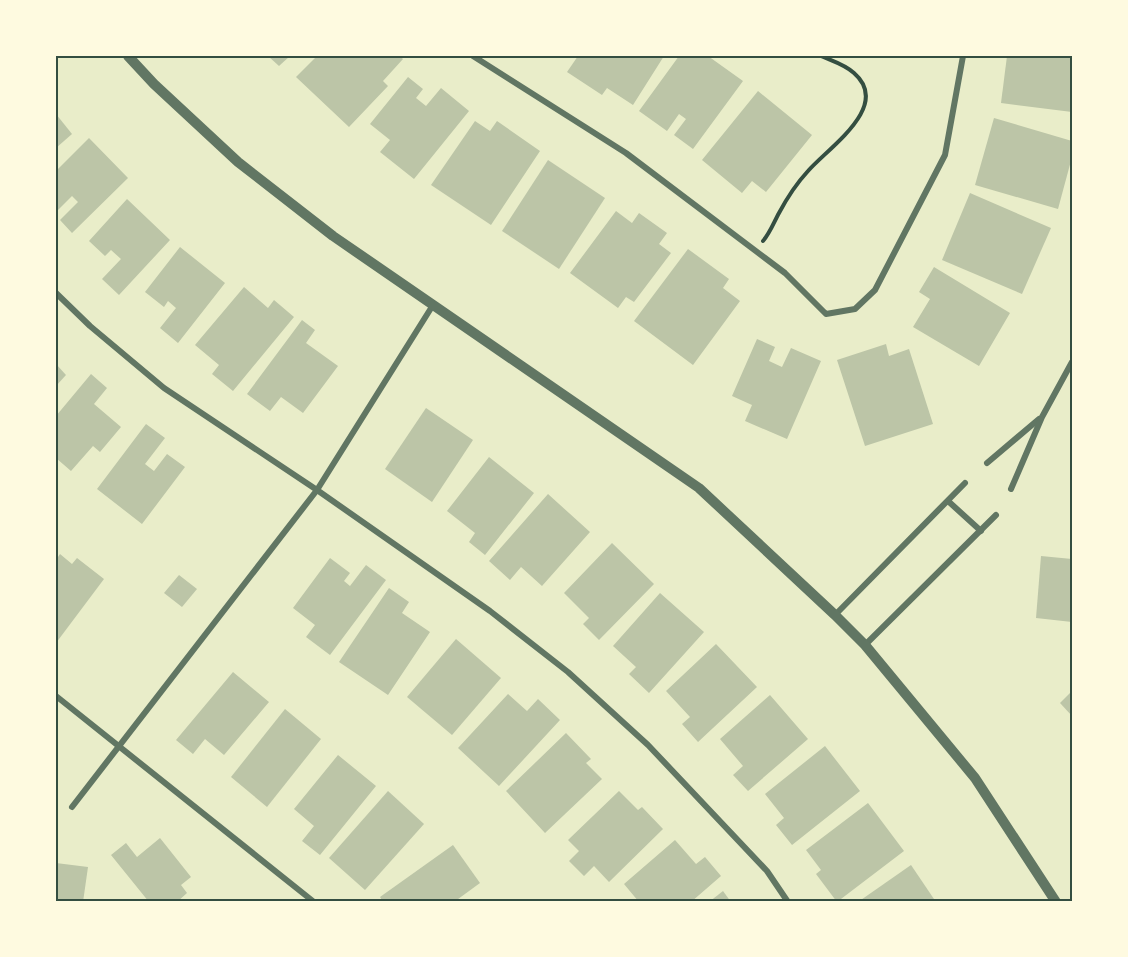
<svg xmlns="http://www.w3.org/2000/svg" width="1128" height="957" viewBox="0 0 1128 957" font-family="'Titillium Web',sans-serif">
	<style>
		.building { fill: #bcc5a7 }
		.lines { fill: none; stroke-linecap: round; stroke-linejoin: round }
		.path { stroke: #344e41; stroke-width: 4 }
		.minor { stroke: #617663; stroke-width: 6 }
		.tertiary { stroke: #617663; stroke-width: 10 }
		.neatline { fill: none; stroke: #344e41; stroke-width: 2 }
	</style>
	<rect width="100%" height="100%" fill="#e9edc9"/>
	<g class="building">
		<path d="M268 56H290L279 66Z"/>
		<path d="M317 56H400L403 59 383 81 388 86 349 127 296 77Z"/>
		<path d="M578 56H664L633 105 607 88 602 95 567 72Z"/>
		<path d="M679 56H708L743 81 693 149 674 135 686 119 679 114 667 131 639 111Z"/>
		<path d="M1007 56H1072V112L1001 103Z"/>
		<path d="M408 77 423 89 416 98 426 106 441 88 469 111 414 179 380 152 390 140 370 124Z"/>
		<path d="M758 91 812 135 766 192 752 181 742 193 702 160Z"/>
		<path d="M56 114 72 134 56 148Z"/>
		<path d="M994 118 1072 141V157L1058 209 975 185Z"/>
		<path d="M475 121 490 131 497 121 540 151 491 225 431 185Z"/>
		<path d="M89 138 128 178 72 233 60 220 78 202 72 196 56 212V171Z"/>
		<path d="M548 160 605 198 559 269 502 231Z"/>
		<path d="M970 193 1051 228 1022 294 942 260Z"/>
		<path d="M127 199 170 240 119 295 102 279 121 259 111 250 105 256 89 241Z"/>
		<path d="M616 211 632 223 639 213 667 233 659 244 671 253 634 302 626 297 618 308 570 273Z"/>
		<path d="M180 247 225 283 178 343 160 328 176 308 168 301 164 307 145 292Z"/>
		<path d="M688 249 729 279 723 288 740 301 693 365 634 321Z"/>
		<path d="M934 267 1010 313 979 366 913 327 930 299 919 292Z"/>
		<path d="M244 287 268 308 274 300 294 317 233 391 212 374 219 365 195 345Z"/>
		<path d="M302 320 315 330 306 343 338 366 303 413 281 397 270 411 247 394Z"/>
		<path d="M757 339 775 347 769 361 782 367 791 348 821 361 787 439 745 421 752 405 732 396Z"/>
		<path d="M886 344 889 356 909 349 933 424 865 446 837 360Z"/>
		<path d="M56 364 66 375 56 386Z"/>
		<path d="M91 374 107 388 94 404 121 427 100 452 93 446 71 471 56 458V416Z"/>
		<path d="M426 408 473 440 432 502 385 469Z"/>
		<path d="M146 424 165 438 145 464 154 471 167 454 185 467 142 524 97 489Z"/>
		<path d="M489 457 534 493 485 555 469 542 475 533 447 511Z"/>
		<path d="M548 494 590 532 542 586 521 567 510 580 489 561Z"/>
		<path d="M612 543 654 584 599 640 583 624 589 618 564 593Z"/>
		<path d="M60 554 72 564 77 558 104 579 56 643V560Z"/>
		<path d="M1041 556 1072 559V622L1036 618Z"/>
		<path d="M330 558 350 573 344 581 350 586 366 565 386 580 330 655 306 637 315 625 293 608Z"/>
		<path d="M179 575 197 589 182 607 164 593Z"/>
		<path d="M389 588 409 602 402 613 430 632 388 695 339 662Z"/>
		<path d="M660 593 704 632 649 693 629 674 636 667 613 646Z"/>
		<path d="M456 639 501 678 452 735 407 697Z"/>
		<path d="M716 644 757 687 698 742 682 724 690 717 666 691Z"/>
		<path d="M233 672 269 702 224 755 205 739 193 754 176 740Z"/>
		<path d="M1072 691V716L1060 703Z"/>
		<path d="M508 694 527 711 538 699 560 720 499 786 458 748Z"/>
		<path d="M770 695 808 739 748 791 733 775 743 766 720 739Z"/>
		<path d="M285 709 321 739 267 807 231 777Z"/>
		<path d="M566 733 591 759 586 763 602 779 545 833 506 791Z"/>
		<path d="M825 746 860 791 792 845 776 825 784 818 765 794Z"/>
		<path d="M338 755 376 786 320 855 302 841 314 826 294 809Z"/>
		<path d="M388 791 424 824 365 890 329 858Z"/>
		<path d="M619 791 638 810 642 807 663 829 609 882 594 866 584 876 569 861 579 851 568 840Z"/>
		<path d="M868 803 904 851 837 902 816 874 821 870 806 850Z"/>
		<path d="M160 838 191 877 181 885 187 893 177 902H149L111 855 126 843 137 857Z"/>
		<path d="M675 840 696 864 705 857 721 876 691 902H639L624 884Z"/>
		<path d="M453 845 480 883 454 902H383L380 897Z"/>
		<path d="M56 863 88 867 83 902H56Z"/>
		<path d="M911 865 936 902H858Z"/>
		<path d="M723 891 731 902H709Z"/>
	</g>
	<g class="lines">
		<path class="path" d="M763 241C770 233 774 222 779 213 787 198 796 184 808 171 829 147 892 106 854 73 844 64 832 61 821 56"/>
		<g class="minor">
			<path d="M473 56 626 153 785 273 826 314 855 309 875 290 945 155 963 56"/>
			<path d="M56 293 90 326 164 388 317 490 490 611 568 672 648 745 767 871 788 902"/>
			<path d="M987 463 1039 419"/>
			<path d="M1011 489 1042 417 1072 362"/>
			<path d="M948 501 981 531"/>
			<path d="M835 615 965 483"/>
			<path d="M865 645 996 515"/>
			<path d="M56 696 314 902"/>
			<path d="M72 807 317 490 433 305"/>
		</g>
		<path class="tertiary" d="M128 56 154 84 238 162 333 236 699 488 835 615 865 645 975 778 1056 902"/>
	</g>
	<rect width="1128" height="957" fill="none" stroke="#fefae0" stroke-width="114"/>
	<rect x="57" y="57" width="1014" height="843" class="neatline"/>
</svg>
